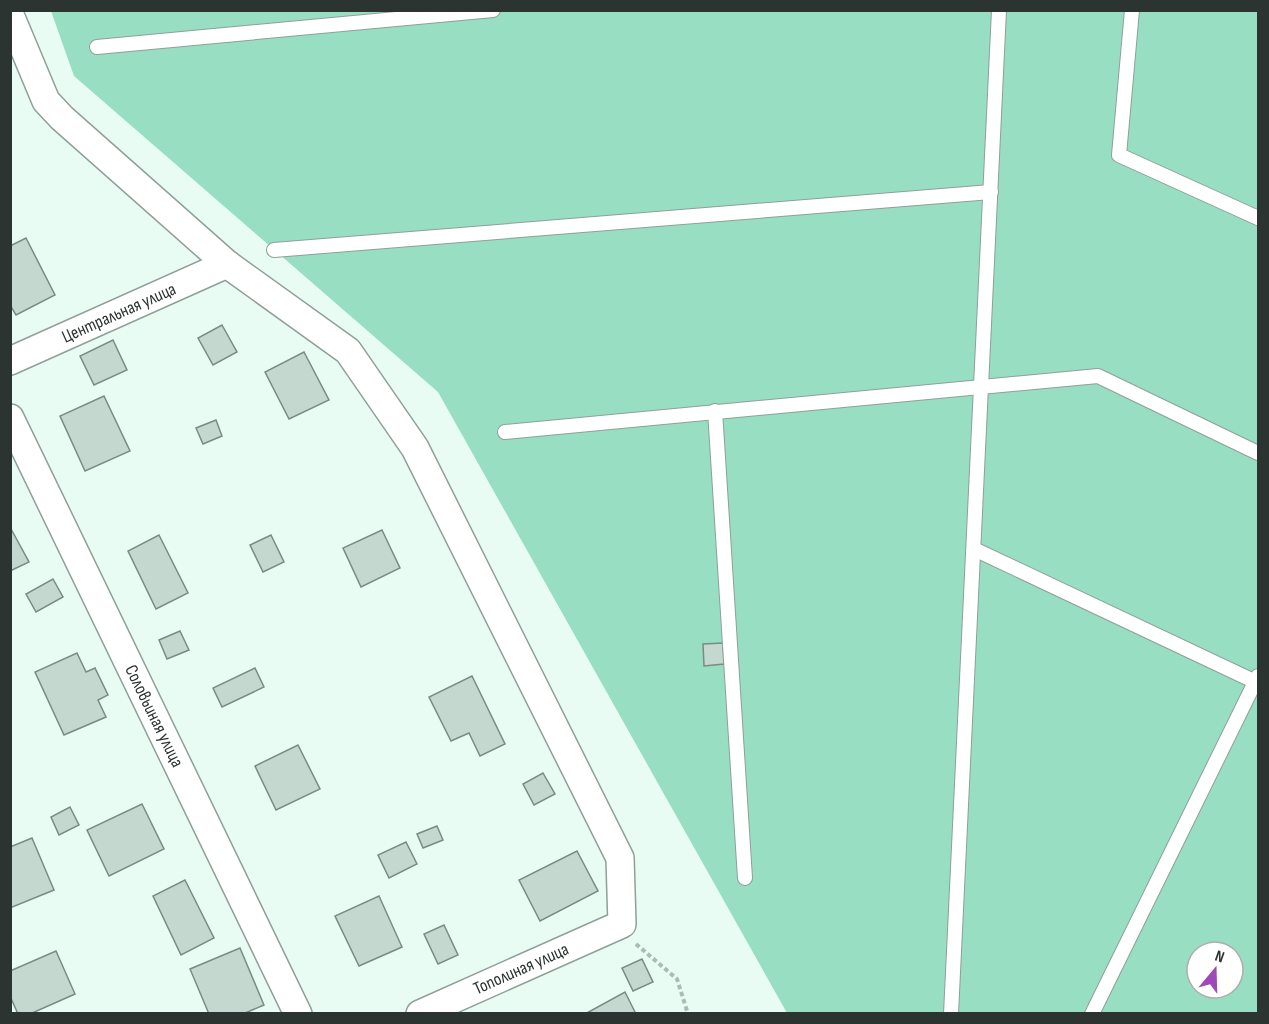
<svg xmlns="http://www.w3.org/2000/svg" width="1269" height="1024" viewBox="0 0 1269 1024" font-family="'Sofia Sans Condensed',sans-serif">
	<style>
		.green { fill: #98dec2; fill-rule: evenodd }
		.building { fill: #c4d8d0; stroke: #798c84; stroke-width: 1.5 }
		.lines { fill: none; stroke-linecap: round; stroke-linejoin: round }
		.service-casing { stroke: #8da198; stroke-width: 16 }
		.minor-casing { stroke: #8da198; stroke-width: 30 }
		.path { stroke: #acbcb5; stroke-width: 4; stroke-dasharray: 4.5 3; stroke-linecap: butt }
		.service { stroke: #fff; stroke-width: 14 }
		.minor { stroke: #fff; stroke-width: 27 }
		.labels { text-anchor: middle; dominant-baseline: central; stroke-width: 5; stroke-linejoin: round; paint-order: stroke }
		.street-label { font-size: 18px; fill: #2c3431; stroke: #fff }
	</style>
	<rect width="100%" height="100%" fill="#e8fcf3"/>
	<path class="green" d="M51 11H1258V1013H787L438 392 74 76ZM1197 952H1233V988H1197Z"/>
	<g class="building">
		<path d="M26 238 55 295 16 315 10 305V246Z"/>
		<path d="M222 325 237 352 213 365 198 338Z"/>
		<path d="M113 340 127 370 94 385 80 356Z"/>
		<path d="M304 352 329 400 289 419 265 372Z"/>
		<path d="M104 396 130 451 85 471 60 416Z"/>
		<path d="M216 420 222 436 203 444 196 428Z"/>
		<path d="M10 527 29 562 10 571Z"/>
		<path d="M382 530 400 568 361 587 343 548Z"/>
		<path d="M159 535 188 593 156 609 128 551Z"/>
		<path d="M271 535 284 562 263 572 250 545Z"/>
		<path d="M53 579 63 597 36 612 26 594Z"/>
		<path d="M180 631 189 650 167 659 159 640Z"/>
		<path d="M723 643 724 664 704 666 703 644Z"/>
		<path d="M77 653 86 672 95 668 108 695 98 700 106 717 64 735 35 672Z"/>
		<path d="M255 668 264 687 222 707 213 688Z"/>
		<path d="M472 676 505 744 480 756 469 733 451 741 429 697Z"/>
		<path d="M298 745 320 789 276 810 255 766Z"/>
		<path d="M543 773 555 794 534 805 523 784Z"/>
		<path d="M142 804 164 849 109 876 87 830Z"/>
		<path d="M70 807 79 825 59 835 51 817Z"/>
		<path d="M437 826 443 840 423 848 417 834Z"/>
		<path d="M32 838 54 890 10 908V847Z"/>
		<path d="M406 842 417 864 389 878 378 855Z"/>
		<path d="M577 851 598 891 540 921 519 880Z"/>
		<path d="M185 880 214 938 181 955 153 896Z"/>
		<path d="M379 896 402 947 359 966 335 916Z"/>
		<path d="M444 925 458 955 438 964 424 934Z"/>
		<path d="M240 948 264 1005 243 1014H209L190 969Z"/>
		<path d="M56 951 75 994 30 1014H18L10 996V971Z"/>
		<path d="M642 959 653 982 633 991 622 968Z"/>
		<path d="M625 992 636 1014H585Z"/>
	</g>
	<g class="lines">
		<defs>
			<g id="service">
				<path d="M1132 10 1119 155 1258 218"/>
				<path d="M97 47 493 10"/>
				<path d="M274 250 991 192"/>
				<path d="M715 411 745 878"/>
				<path d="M505 432 1098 376 1258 453"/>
				<path d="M974 549 1258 683"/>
				<path d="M951 1014 999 10"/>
				<path d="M1092 1014 1258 676"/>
			</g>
			<g id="minor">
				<path d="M10 15 46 101 62 118 227 264 348 351 415 448 620 858 622 924 420 1014"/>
				<path d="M10 361 227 264"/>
				<path d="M10 418 298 1014"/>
			</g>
		</defs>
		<use href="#service" class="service-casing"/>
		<use href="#minor" class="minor-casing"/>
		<path class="path" d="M636 944 677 979 688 1014"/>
		<use href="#service" class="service"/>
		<use href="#minor" class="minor"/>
	</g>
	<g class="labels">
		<g class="street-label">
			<text transform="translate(119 313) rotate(-24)">Центральная улица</text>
			<text transform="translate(154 716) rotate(64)">Соловьиная улица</text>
			<text transform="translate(521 969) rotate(-24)">Тополиная улица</text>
		</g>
	</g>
	<rect width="1269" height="1024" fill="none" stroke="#2c3431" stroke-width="24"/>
	<g transform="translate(1215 970) rotate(19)"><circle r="28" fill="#ffffff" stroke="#abaead" stroke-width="1.5"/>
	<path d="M0-4.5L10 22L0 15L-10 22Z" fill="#9e49b7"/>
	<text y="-9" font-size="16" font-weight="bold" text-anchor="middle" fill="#2c3431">N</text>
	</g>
</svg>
